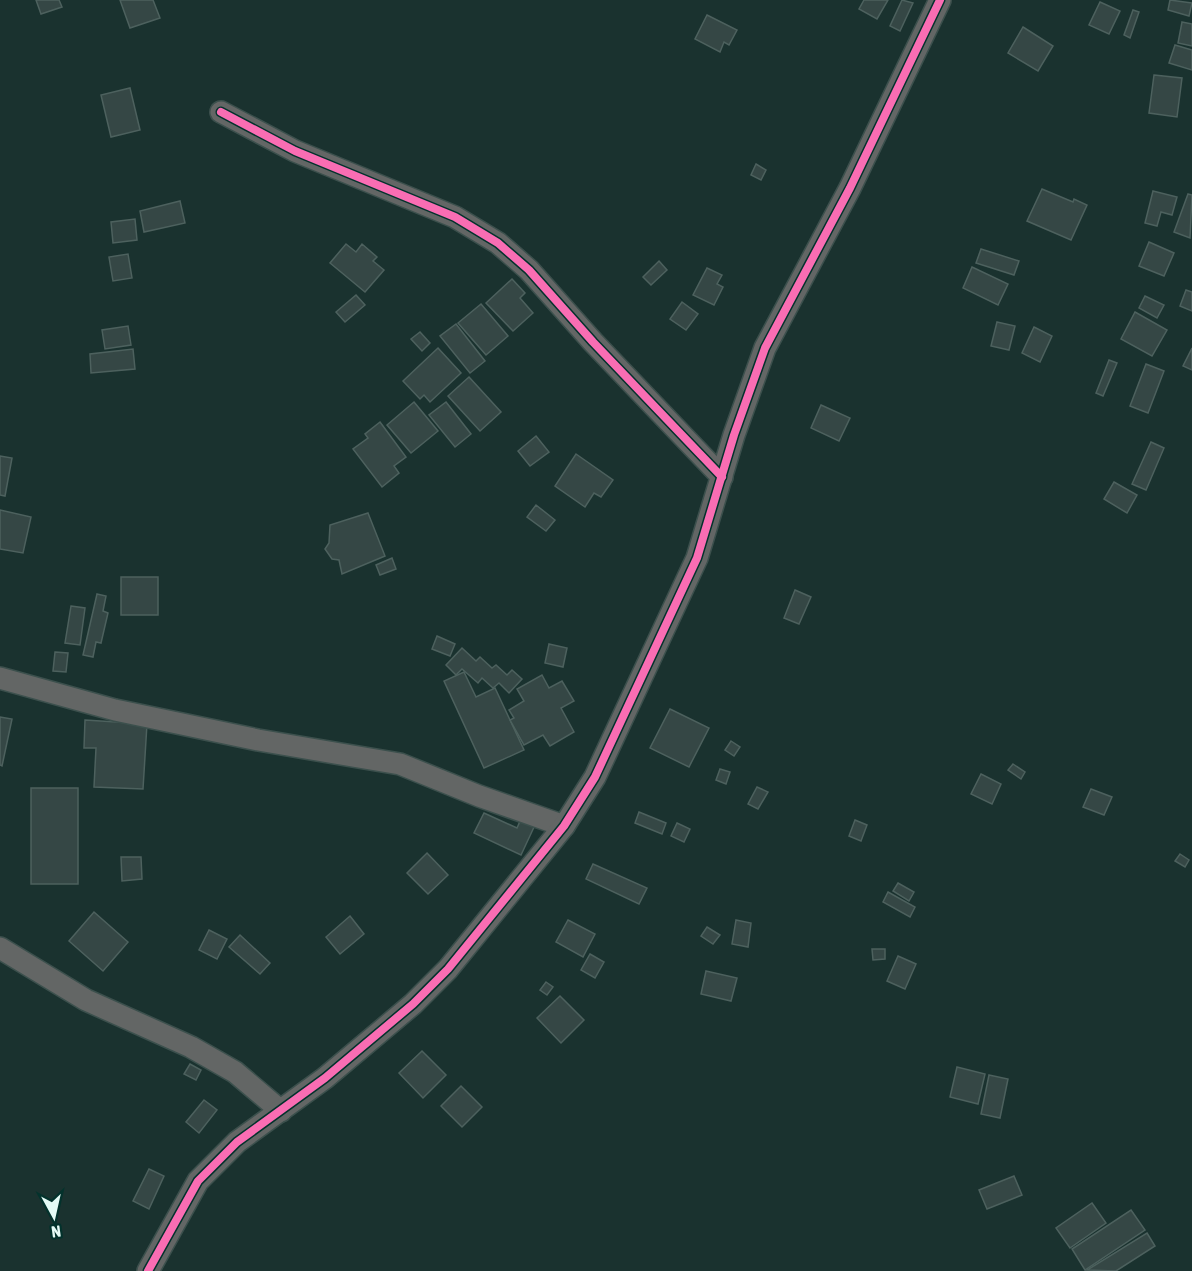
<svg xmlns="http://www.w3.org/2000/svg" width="1192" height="1271" viewBox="0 0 1192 1271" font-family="'Asap Condensed',sans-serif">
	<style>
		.building { fill: #354745; stroke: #4d615e; stroke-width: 1.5 }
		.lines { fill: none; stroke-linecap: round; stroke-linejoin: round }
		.street-casing { stroke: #3c504d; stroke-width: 24 }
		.street { stroke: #636665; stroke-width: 21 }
		.cycleway-casing { stroke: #03322c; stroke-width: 11 }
		.cycleway { stroke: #f96db3; stroke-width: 8 }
	</style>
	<rect width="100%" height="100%" fill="#1a322f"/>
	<g class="building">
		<path d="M36 0H59L62 7 41 14Z"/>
		<path d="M120 0H153L160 18 130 28Z"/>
		<path d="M864 0H888L877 19 859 9Z"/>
		<path d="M902 0 913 3 900 31 890 26Z"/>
		<path d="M1170 0 1192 3 1189 16 1168 10Z"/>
		<path d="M1100 2 1120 11 1109 34 1089 25Z"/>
		<path d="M1133 10 1139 12 1130 38 1124 35Z"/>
		<path d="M707 15 737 30 729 45 724 42 720 52 695 39Z"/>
		<path d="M1182 22 1192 24V46L1178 43Z"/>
		<path d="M1023 27 1053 46 1038 71 1008 53Z"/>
		<path d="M1175 45 1192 50V70L1169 63Z"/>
		<path d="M1154 75 1182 78 1177 117 1149 113Z"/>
		<path d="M130 88 140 130 111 137 101 95Z"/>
		<path d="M756 164 766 170 761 180 751 175Z"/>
		<path d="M1042 189 1073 202 1074 199 1087 205 1071 240 1027 221Z"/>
		<path d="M1153 191 1177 197 1172 215 1161 212 1157 226 1145 223Z"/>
		<path d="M1188 194 1192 195 1190 238 1174 232Z"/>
		<path d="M180 201 185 223 144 232 140 211Z"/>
		<path d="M135 219 137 240 113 243 111 222Z"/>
		<path d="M1149 242 1174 253 1164 276 1139 266Z"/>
		<path d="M346 244 356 252 362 244 377 257 373 261 384 270 365 292 330 263Z"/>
		<path d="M981 249 1019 261 1014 275 976 263Z"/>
		<path d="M128 254 132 278 113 281 109 257Z"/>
		<path d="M659 261 667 270 651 285 643 277Z"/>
		<path d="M972 267 1008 284 998 305 963 288Z"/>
		<path d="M707 268 722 275 717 284 723 287 714 305 693 295Z"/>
		<path d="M512 279 525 293 520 298 533 313 513 331 486 303Z"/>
		<path d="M1186 290 1192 292V311L1180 306Z"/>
		<path d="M356 295 365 305 345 322 336 312Z"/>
		<path d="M1145 296 1164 305 1157 318 1139 308Z"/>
		<path d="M682 302 698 314 686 330 670 319Z"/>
		<path d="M481 304 508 336 486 355 458 323Z"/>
		<path d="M1135 312 1167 330 1152 356 1121 339Z"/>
		<path d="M997 322 1015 326 1009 350 991 346Z"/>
		<path d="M456 324 485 361 470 373 440 336Z"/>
		<path d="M128 326 131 345 105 349 102 330Z"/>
		<path d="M1034 327 1052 336 1040 362 1022 353Z"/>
		<path d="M420 332 430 343 422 351 411 339Z"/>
		<path d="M438 348 461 373 430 402 424 395 420 399 403 381Z"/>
		<path d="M1192 348V370L1183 366Z"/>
		<path d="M133 349 135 369 91 373 90 354Z"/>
		<path d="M1109 360 1117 363 1103 396 1096 393Z"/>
		<path d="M1146 364 1164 371 1148 413 1130 406Z"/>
		<path d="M469 377 501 412 480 431 448 396Z"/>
		<path d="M414 402 438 431 411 453 387 425Z"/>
		<path d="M446 402 471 434 455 447 429 415Z"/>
		<path d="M821 405 850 418 839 441 811 428Z"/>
		<path d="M380 422 406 457 394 466 399 473 382 487 353 449 368 438 365 434Z"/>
		<path d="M536 436 549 452 530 466 518 451Z"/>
		<path d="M1151 442 1164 448 1146 490 1132 484Z"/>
		<path d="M576 454 613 480 601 497 594 493 585 507 555 486Z"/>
		<path d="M0 456 12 458 5 496 0 495Z"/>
		<path d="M1114 482 1137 495 1127 513 1104 499Z"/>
		<path d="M536 505 555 520 546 531 527 517Z"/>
		<path d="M0 510 31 517 23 553 0 549Z"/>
		<path d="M368 513 385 556 342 574 339 560 332 559 325 549 329 543 330 525Z"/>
		<path d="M392 558 396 569 380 575 376 565Z"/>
		<rect x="121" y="577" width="37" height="38"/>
		<path d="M795 590 811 597 799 624 784 618Z"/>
		<path d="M97 594 106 596 103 611 108 613 101 643 96 642 93 657 83 655Z"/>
		<path d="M71 606 85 608 80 645 65 643Z"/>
		<path d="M437 636 455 644 450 656 432 649Z"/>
		<path d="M549 644 567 648 563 667 545 663Z"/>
		<path d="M462 648 476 661 480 657 492 668 496 665 507 675 512 670 522 679 509 693 499 683 493 688 482 678 478 683 462 669 456 675 446 665Z"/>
		<path d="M55 652 68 653 66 672 53 671Z"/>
		<path d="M464 672 476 697 495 688 524 750 484 768 444 681Z"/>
		<path d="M542 675 549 688 562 681 574 701 561 708 574 732 550 746 543 735 524 745 510 720 514 718 509 710 524 701 517 689Z"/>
		<path d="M670 709 709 728 689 767 650 748Z"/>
		<path d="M0 717 12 719 2 766 0 765Z"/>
		<path d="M85 720 147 724 143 789 94 787 96 748H84Z"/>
		<path d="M731 741 740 747 734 756 725 750Z"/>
		<path d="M1013 764 1025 772 1021 779 1008 770Z"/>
		<path d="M720 769 730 772 726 784 716 780Z"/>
		<path d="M981 774 1001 784 992 804 971 794Z"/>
		<path d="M757 787 768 792 758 809 748 804Z"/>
		<rect x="31" y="788" width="47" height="96"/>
		<path d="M1091 789 1112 797 1104 815 1083 807Z"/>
		<path d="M639 812 666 823 662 834 635 823Z"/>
		<path d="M484 813 517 828 521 819 535 825 521 855 474 833Z"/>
		<path d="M855 820 867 825 861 841 849 836Z"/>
		<path d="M677 823 690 829 684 842 671 836Z"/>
		<path d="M427 853 448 875 428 894 407 873Z"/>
		<path d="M1180 854 1189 860 1185 867 1175 861Z"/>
		<path d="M121 857H141L142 879 122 881Z"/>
		<path d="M593 864 647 888 639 904 586 879Z"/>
		<path d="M898 883 914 892 909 901 893 891Z"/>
		<path d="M888 892 915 907 910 917 883 902Z"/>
		<path d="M94 912 128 942 103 971 69 941Z"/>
		<path d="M350 916 364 934 340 954 326 937Z"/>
		<path d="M568 920 595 934 583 957 556 942Z"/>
		<path d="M736 920 751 923 748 947 732 944Z"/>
		<path d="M707 927 720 935 713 944 701 936Z"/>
		<path d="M209 930 227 939 217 959 199 950Z"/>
		<path d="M240 935 270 963 260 974 229 947Z"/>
		<path d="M872 949H885V959L873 960Z"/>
		<path d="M590 954 604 962 595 978 581 970Z"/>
		<path d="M898 956 916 964 905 989 887 981Z"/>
		<path d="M706 971 737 978 731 1001 701 994Z"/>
		<path d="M546 982 553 987 547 995 540 990Z"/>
		<path d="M560 996 584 1020 561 1043 537 1018Z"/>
		<path d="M422 1051 446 1075 423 1098 399 1073Z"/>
		<path d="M190 1064 201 1070 196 1080 184 1074Z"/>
		<path d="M957 1067 985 1074 978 1104 950 1097Z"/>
		<path d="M989 1075 1008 1079 1000 1118 981 1114Z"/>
		<path d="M461 1086 482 1107 462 1127 441 1106Z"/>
		<path d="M204 1100 217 1110 199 1133 186 1122Z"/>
		<path d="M149 1169 164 1176 149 1209 133 1201Z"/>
		<path d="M1014 1176 1022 1195 987 1209 979 1190Z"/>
		<path d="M1092 1203 1106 1223 1070 1248 1056 1228Z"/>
		<path d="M1131 1210 1145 1230 1085 1270 1072 1249Z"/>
		<path d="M1147 1233 1155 1246 1116 1271 1087 1270Z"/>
	</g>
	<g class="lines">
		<defs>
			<g id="street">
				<path d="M221 112 295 151 455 217 498 243 529 270 593 342 722 477"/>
				<path d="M0 678 115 710 258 740 400 764 479 796 564 826"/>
				<path d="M0 948 86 1000 191 1047 235 1072 281 1111"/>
				<path d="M148 1271 198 1181 237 1142 325 1078 413 1004 448 969 564 826 595 777 697 558 734 435 765 348 850 188 940 0"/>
			</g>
		</defs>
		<use href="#street" class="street-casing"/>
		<use href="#street" class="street"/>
		<defs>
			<g id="cycleway">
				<path d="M221 112 295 151 455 217 498 243 529 270 593 342 722 477"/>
				<path d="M148 1271 198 1181 237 1142 325 1078 413 1004 448 969 564 826 595 777 697 558 734 435 765 348 850 188 940 0"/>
			</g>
		</defs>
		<use href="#cycleway" class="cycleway-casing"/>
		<use href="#cycleway" class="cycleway"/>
	</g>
	<g transform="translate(54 1217) rotate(172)" stroke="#03322c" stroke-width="4.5" paint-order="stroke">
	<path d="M0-4.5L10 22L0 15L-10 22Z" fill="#e4fbf6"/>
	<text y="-9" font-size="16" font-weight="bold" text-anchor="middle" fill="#e4fbf6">N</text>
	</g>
</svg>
